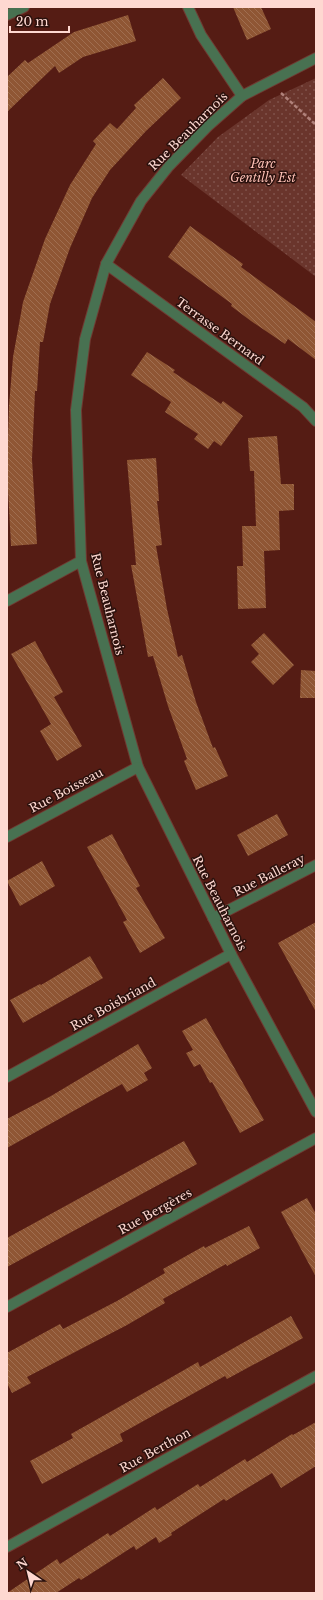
<svg xmlns="http://www.w3.org/2000/svg" width="323" height="1600" viewBox="0 0 323 1600" font-family="'Libre Baskerville',serif">
	<style>
		.grass { fill: url(#grass-dots) }
		.building { fill: url(#building-back-hatch) }
		.lines { fill: none; stroke-linecap: round; stroke-linejoin: round }
		.street-casing { stroke: #703a32; stroke-width: 12 }
		.path { stroke: #b0817a; stroke-width: 2.5; stroke-dasharray: 4 2; stroke-linecap: butt }
		.street { stroke: #487151; stroke-width: 10 }
		.labels { text-anchor: middle; dominant-baseline: central; stroke-width: 3; stroke-linejoin: round; paint-order: stroke }
		.street-label { font-size: 12px; fill: #fed8d1; stroke: #2a110d }
		.park-label { font-size: 12px; font-style: italic; fill: #fdc0b5; stroke: #2a110d }
	</style>
	<defs>
		<pattern id="grass-dots" width="8" height="8" patternUnits="userSpaceOnUse"><rect width="8" height="8" fill="#6a352c"/><path d="M2 2h.1M6 6h.1" fill="none" stroke="#80524a" stroke-width="1.8" stroke-linecap="round"/></pattern>
		<pattern id="building-back-hatch" width="6" height="6" patternUnits="userSpaceOnUse"><rect width="6" height="6" fill="#8f5634"/><path d="M-1 5l2 2M0 0l6 6M5-1l2 2" fill="none" stroke="#a06e50"/></pattern>
	</defs>
	<rect width="100%" height="100%" fill="#551c14"/>
	<path class="grass" d="M316 78V277L181 175 218 137 269 100Z"/>
	<g class="building">
		<path d="M233 7H261L271 29 247 40Z"/>
		<path d="M128 15 136 41 83 57 59 73 55 66 7 112V77L25 60 28 63 74 32Z"/>
		<path d="M163 78 181 98 146 131 110 170 92 198 70 248 50 304 43 342H40L37 391H35L32 459 37 544 11 546 7 470 9 406 13 357 23 302 45 239 70 185 96 144 93 141 110 123 117 129 136 108 134 105Z"/>
		<path d="M190 226 243 264 241 267 316 322V360L288 339 285 344 251 321 231 306 232 304 168 257Z"/>
		<path d="M147 352 175 370 173 372 221 404 223 401 243 416 221 446 214 441 208 449 194 439 198 434 165 412 171 402 131 375Z"/>
		<path d="M277 436 281 484H294V510L279 511 280 550 264 551 266 608 238 609 237 566H243L242 526H256L254 471H250L248 438Z"/>
		<path d="M156 458 159 501H157L162 545 156 546 167 609 178 657 182 655 196 702 213 748 215 747 228 776 196 790 184 761 187 759 168 706 153 656 148 657 131 565H136L127 460Z"/>
		<path d="M264 633 294 665 273 685 251 662 259 654 251 645Z"/>
		<path d="M35 641 63 692 54 697 82 746 57 761 40 731 51 724 11 654Z"/>
		<path d="M301 670 316 671V698H300Z"/>
		<path d="M277 814 288 835 248 856 237 835Z"/>
		<path d="M112 834 140 886 136 888 165 938 140 953 123 922 127 920 87 847Z"/>
		<path d="M42 861 55 886 20 906 7 881Z"/>
		<path d="M316 922V1012L278 943Z"/>
		<path d="M90 956 103 978 23 1023 10 1000 40 984 41 985Z"/>
		<path d="M206 1018 264 1120 240 1133 212 1082 210 1083 200 1064 194 1067 186 1053 193 1050 182 1031Z"/>
		<path d="M138 1044 152 1068 144 1073 148 1080 127 1092 122 1084 7 1148V1119L51 1096Z"/>
		<path d="M184 1141 197 1164 7 1267V1238Z"/>
		<path d="M307 1198 316 1214V1277L281 1212Z"/>
		<path d="M249 1226 260 1248 227 1266 226 1264 163 1299 165 1303 127 1325 27 1377 31 1383 12 1393 7 1383V1353L60 1324 63 1329 117 1301 165 1273 163 1269 204 1246 205 1248Z"/>
		<path d="M291 1316 303 1338 227 1379 225 1376 120 1434 123 1441 42 1484 30 1461 73 1438 71 1434 165 1381 198 1362 200 1367Z"/>
		<path d="M316 1422V1466L281 1488 272 1473 226 1501 224 1499 171 1533 172 1535 159 1543 156 1537 136 1550 134 1546 81 1580 79 1578 56 1593H7L57 1559 60 1564 108 1533 110 1536 155 1507 157 1510 198 1484 200 1487 245 1459 247 1462 292 1434 293 1435Z"/>
	</g>
	<g class="lines">
		<defs>
			<g id="street">
				<path d="M188 7 201 35 242 96"/>
				<path d="M7 15 24 7"/>
				<path d="M316 58 242 96 208 126 169 166 141 201 106 264 85 339 76 410 81 561 138 767 231 954 316 1112"/>
				<path d="M106 264 303 407 316 421"/>
				<path d="M7 601 81 561"/>
				<path d="M7 837 138 767"/>
				<path d="M213 918 316 865"/>
				<path d="M7 1077 231 954"/>
				<path d="M7 1307 316 1138"/>
				<path d="M7 1547 316 1376"/>
			</g>
		</defs>
		<use href="#street" class="street-casing"/>
		<path class="path" d="M281 93 316 125"/>
		<use href="#street" class="street"/>
	</g>
	<g class="labels">
		<g class="street-label">
			<text transform="translate(188 131) rotate(-45)">Rue Beauharnois</text>
			<text transform="translate(220 331) rotate(36)">Terrasse Bernard</text>
			<text transform="translate(108 604) rotate(76)">Rue Beauharnois</text>
			<text transform="translate(66 790) rotate(-28)">Rue Boisseau</text>
			<text transform="translate(269 875) rotate(-27)">Rue Balleray</text>
			<text transform="translate(220 903) rotate(63)">Rue Beauharnois</text>
			<text transform="translate(113 1004) rotate(-29)">Rue Boisbriand</text>
			<text transform="translate(155 1211) rotate(-29)">Rue Bergères</text>
			<text transform="translate(155 1450) rotate(-29)">Rue Berthon</text>
		</g>
		<g class="park-label">
			<text x="263" y="163">Parc<tspan x="263" dy="14">Gentilly Est</tspan></text>
		</g>
	</g>
	<rect width="323" height="1600" fill="none" stroke="#fed8d1" stroke-width="16"/>
	<g transform="translate(28 1572) rotate(325)" stroke="#2a110d" stroke-width="3" paint-order="stroke">
	<path d="M0-3L7 15L0 10L-7 15Z" fill="#fed8d1"/>
	<text y="-6" font-size="11" font-weight="bold" text-anchor="middle" fill="#fed8d1">N</text>
	</g>
	<path d="M10 26v6h59v-6" fill="none" stroke="#fed8d1" stroke-width="2"/>
	<text x="16" y="26" font-size="12" fill="#fed8d1" stroke="#2a110d" stroke-width="3" paint-order="stroke">20 m</text>
</svg>
